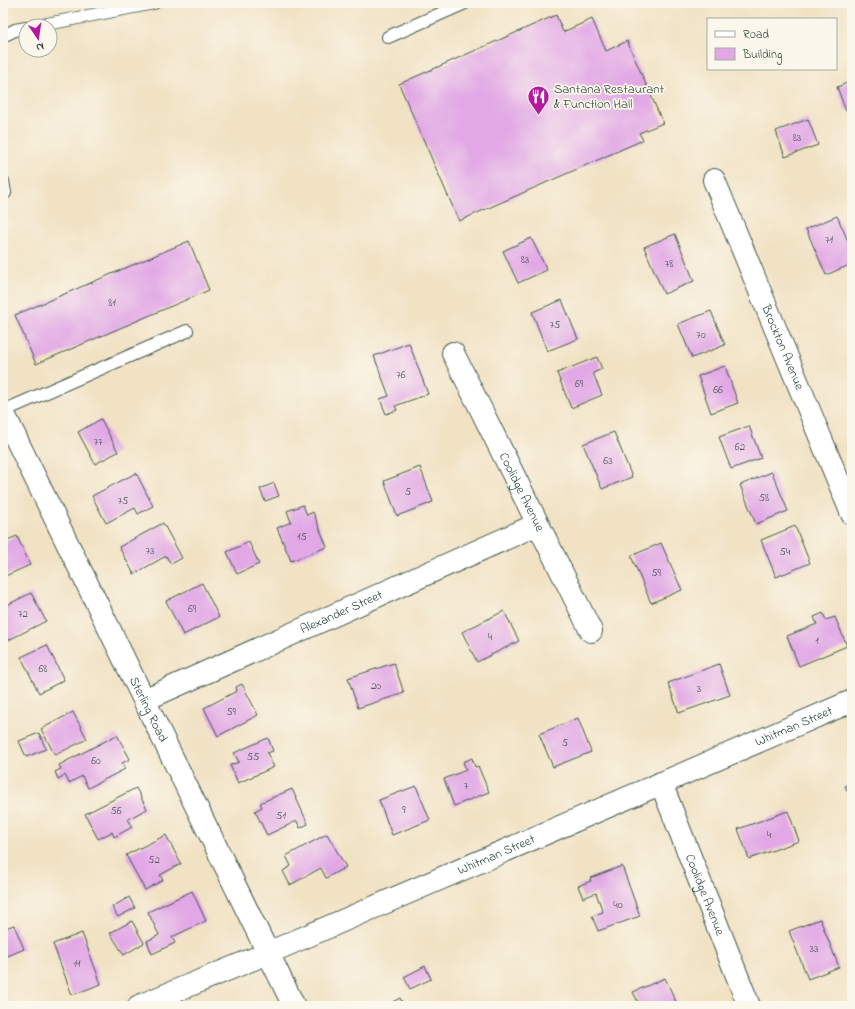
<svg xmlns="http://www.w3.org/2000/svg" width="855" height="1009" viewBox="0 0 855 1009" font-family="'Indie Flower',sans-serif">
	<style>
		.building { fill: #e1a8e5 }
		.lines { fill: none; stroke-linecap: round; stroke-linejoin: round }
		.service-casing { stroke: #3e564a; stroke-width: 14 }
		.minor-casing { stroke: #3e564a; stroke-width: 24 }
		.service { stroke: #fff; stroke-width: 12 }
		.minor { stroke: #fff; stroke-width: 22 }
		.labels { text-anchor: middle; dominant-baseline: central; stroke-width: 3.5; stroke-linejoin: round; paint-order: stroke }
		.number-label { font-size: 11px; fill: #505860 }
		.poi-label { font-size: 13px; fill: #1f3d34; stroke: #fbf7ec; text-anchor: start }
		.street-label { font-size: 13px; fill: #1f3d34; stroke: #fbf7ec }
	</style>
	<rect width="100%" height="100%" fill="#fbf7ec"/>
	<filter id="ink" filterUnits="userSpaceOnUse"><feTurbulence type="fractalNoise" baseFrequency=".025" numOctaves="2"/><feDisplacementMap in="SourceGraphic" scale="8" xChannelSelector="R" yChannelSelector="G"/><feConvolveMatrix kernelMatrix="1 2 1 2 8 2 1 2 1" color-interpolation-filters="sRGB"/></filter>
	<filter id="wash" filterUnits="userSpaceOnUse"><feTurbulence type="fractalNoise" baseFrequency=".012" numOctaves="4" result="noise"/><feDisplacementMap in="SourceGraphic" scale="16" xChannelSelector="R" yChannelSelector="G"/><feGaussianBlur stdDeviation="0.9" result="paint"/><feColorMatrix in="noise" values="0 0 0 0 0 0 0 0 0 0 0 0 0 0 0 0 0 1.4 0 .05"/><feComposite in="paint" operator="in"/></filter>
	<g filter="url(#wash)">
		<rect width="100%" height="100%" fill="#f1e2c4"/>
		<g id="blocks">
			<g class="building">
				<path d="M556 15 563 32 592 19 606 51 627 41 663 123 639 133 643 140 459 221 399 84Z"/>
				<path d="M852 81V108L846 111 837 87Z"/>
				<path d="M808 119 818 145 785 157 776 131Z"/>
				<path d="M837 216 852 250V264L826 275 806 229Z"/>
				<path d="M675 234 694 281 664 294 644 247Z"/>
				<path d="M531 238 547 270 518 283 503 251Z"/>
				<path d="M189 241 209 290 36 364 15 315Z"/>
				<path d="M562 300 578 339 547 351 532 312Z"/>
				<path d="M711 311 725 345 692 358 678 324Z"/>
				<path d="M409 343 428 394 395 406 397 410 386 414 380 399 389 396 374 356Z"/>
				<path d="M597 357 602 369 593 373 602 395 571 408 557 373Z"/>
				<path d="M725 366 738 403 711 413 698 376Z"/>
				<path d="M101 419 118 452 95 464 78 432Z"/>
				<path d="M749 426 761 458 731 469 719 437Z"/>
				<path d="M614 432 632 477 602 489 583 444Z"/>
				<path d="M420 467 433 502 397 516 384 481Z"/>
				<path d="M772 472 788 511 756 524 740 485Z"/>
				<path d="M136 473 153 506 138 514 135 508 106 523 92 496Z"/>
				<path d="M274 483 279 496 265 501 260 489Z"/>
				<path d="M303 505 307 515 313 512 327 547 291 561 277 528 291 522 287 511Z"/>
				<path d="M163 523 182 558 171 564 166 556 134 574 119 547Z"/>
				<path d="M795 526 810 563 776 577 761 540Z"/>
				<path d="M17 536 30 565 3 577V542Z"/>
				<path d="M249 542 259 564 237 574 227 552Z"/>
				<path d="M661 543 682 590 651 603 631 556Z"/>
				<path d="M202 583 219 617 183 635 166 601Z"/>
				<path d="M31 593 46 621 3 643V607Z"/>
				<path d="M504 611 519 641 477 662 462 632Z"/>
				<path d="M823 613 826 620 835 617 847 646 799 666 787 636 817 624 814 617Z"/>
				<path d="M47 645 64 680 39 693 21 657Z"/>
				<path d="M394 663 404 693 358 708 348 678Z"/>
				<path d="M719 664 730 695 679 713 668 683Z"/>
				<path d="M242 684 258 715 218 736 204 708 237 691 236 687Z"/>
				<path d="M73 712 87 739 55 755 41 729Z"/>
				<path d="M578 718 591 752 553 767 539 734Z"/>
				<path d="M39 733 46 749 26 757 19 741Z"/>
				<path d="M117 735 130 759 122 763 125 769 88 788 82 776 69 783 65 775 58 779 55 772 61 769 59 765Z"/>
				<path d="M268 738 273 751 267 753 274 767 238 783 230 765 239 762 234 753Z"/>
				<path d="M472 758 475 767 478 766 489 792 454 806 444 779 466 770 463 762Z"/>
				<path d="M852 783V801L845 786Z"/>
				<path d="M416 786 430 820 392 835 379 800Z"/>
				<path d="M136 788 147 809 128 819 132 827 114 837 112 832 98 839 85 814Z"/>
				<path d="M292 789 308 824 300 828 297 821 267 835 255 811 262 807 260 803Z"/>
				<path d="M788 811 799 841 749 859 738 829Z"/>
				<path d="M327 834 346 867 326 878 321 868 290 885 283 871 291 866 286 856Z"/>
				<path d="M166 835 181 864 160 875 163 880 145 890 126 855Z"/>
				<path d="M622 866 640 916 598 931 592 916 603 912 596 893 583 898 578 886 591 881 590 878Z"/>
				<path d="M192 891 206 921 172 937 175 943 152 954 147 941 159 935 148 912Z"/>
				<path d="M129 897 135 908 118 917 112 907Z"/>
				<path d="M820 919 839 967 808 979 789 931Z"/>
				<path d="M132 921 144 943 124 955 110 933Z"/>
				<path d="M14 925 24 949 3 958V929Z"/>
				<path d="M82 933 101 984 72 995 53 944Z"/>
				<path d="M425 966 431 979 410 989 404 977Z"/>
				<path d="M665 978 678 1006H640L633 992Z"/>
				<path d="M400 998 404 1006H385Z"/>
			</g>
		</g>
	</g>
	<g filter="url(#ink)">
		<use href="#blocks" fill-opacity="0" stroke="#3e564a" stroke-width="1"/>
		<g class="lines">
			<defs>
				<g id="service">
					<path d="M37 26 154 3"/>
					<path d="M3 36 15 30 26 28"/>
					<path d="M388 37 465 3"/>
					<path d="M3 181 5 193"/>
					<path d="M3 411 187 331"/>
				</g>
				<g id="minor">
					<path id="s1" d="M714 180 852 514"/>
					<path id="s2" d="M453 353 591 631"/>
					<path id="s3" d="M3 412 294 1006"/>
					<path id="s4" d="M144 700 538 524"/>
					<path id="s5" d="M661 783 749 1006"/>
					<path id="s6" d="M139 1006 268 953 852 701"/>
				</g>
			</defs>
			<use href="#service" class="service-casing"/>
			<use href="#minor" class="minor-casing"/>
			<use href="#service" class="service"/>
			<use href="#minor" class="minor"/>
		</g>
	</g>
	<defs>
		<symbol id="restaurant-pin" viewBox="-11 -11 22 30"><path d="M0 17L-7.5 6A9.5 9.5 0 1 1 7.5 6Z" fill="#b5179e" stroke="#fbf7ec"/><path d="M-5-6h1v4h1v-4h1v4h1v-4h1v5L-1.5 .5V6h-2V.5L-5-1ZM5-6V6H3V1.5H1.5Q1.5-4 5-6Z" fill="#fff"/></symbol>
	</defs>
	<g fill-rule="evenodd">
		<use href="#restaurant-pin" x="526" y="84" width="25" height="34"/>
	</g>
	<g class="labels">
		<g class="number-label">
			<text x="797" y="138">83</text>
			<text x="829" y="240">71</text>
			<text x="525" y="260">83</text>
			<text x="669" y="264">78</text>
			<text x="112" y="303">81</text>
			<text x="555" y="325">75</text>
			<text x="701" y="335">70</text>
			<text x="401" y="375">76</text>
			<text x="579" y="384">69</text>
			<text x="718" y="390">66</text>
			<text x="98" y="442">77</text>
			<text x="740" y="447">62</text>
			<text x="608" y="461">63</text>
			<text x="408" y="492">5</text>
			<text x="764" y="498">58</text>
			<text x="123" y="501">75</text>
			<text x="302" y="537">15</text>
			<text x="150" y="551">73</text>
			<text x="785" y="552">54</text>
			<text x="656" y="573">59</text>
			<text x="192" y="609">69</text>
			<text x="23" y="614">72</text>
			<text x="490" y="637">4</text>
			<text x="817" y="641">1</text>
			<text x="43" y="669">68</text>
			<text x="376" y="686">20</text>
			<text x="699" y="689">3</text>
			<text x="231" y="712">59</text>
			<text x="565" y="743">5</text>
			<text x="253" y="757">55</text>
			<text x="96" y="761">60</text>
			<text x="466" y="786">7</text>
			<text x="404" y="810">9</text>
			<text x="116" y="811">56</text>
			<text x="281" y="816">51</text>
			<text x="769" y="835">4</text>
			<text x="154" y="860">52</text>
			<text x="618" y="905">40</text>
			<text x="814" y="949">33</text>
			<text x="77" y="964">11</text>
		</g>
		<g class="poi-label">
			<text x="554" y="89">Santana Restaurant<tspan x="554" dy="15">&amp; Function Hall</tspan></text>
		</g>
		<g class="street-label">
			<text stroke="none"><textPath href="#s1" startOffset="181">Brockton Avenue</textPath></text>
			<text stroke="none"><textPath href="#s2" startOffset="155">Coolidge Avenue</textPath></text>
			<text stroke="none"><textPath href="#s4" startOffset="216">Alexander Street</textPath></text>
			<text stroke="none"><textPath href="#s3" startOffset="331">Sterling Road</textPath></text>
			<text stroke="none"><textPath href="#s6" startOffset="712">Whitman Street</textPath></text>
			<text stroke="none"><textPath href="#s6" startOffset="388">Whitman Street</textPath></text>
			<text stroke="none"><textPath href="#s5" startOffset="120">Coolidge Avenue</textPath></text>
		</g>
	</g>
	<rect width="855" height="1009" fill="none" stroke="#fbf7ec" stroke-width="16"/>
	<rect x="707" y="18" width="130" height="52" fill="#fbf7ec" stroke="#a3ada2"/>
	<rect x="715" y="31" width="20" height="6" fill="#ffffff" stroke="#a3ada2"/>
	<text x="743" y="38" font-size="12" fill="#1f3d34">Road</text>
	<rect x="715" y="48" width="20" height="12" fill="#e1a8e5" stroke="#a3ada2"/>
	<text x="743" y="58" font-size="12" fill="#1f3d34">Building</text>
	<g transform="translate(38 38) rotate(167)"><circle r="19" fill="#fbf7ec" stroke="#a3ada2"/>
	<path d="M0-3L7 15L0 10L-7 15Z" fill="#b5179e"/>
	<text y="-6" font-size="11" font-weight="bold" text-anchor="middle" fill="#1f3d34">N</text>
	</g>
</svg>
